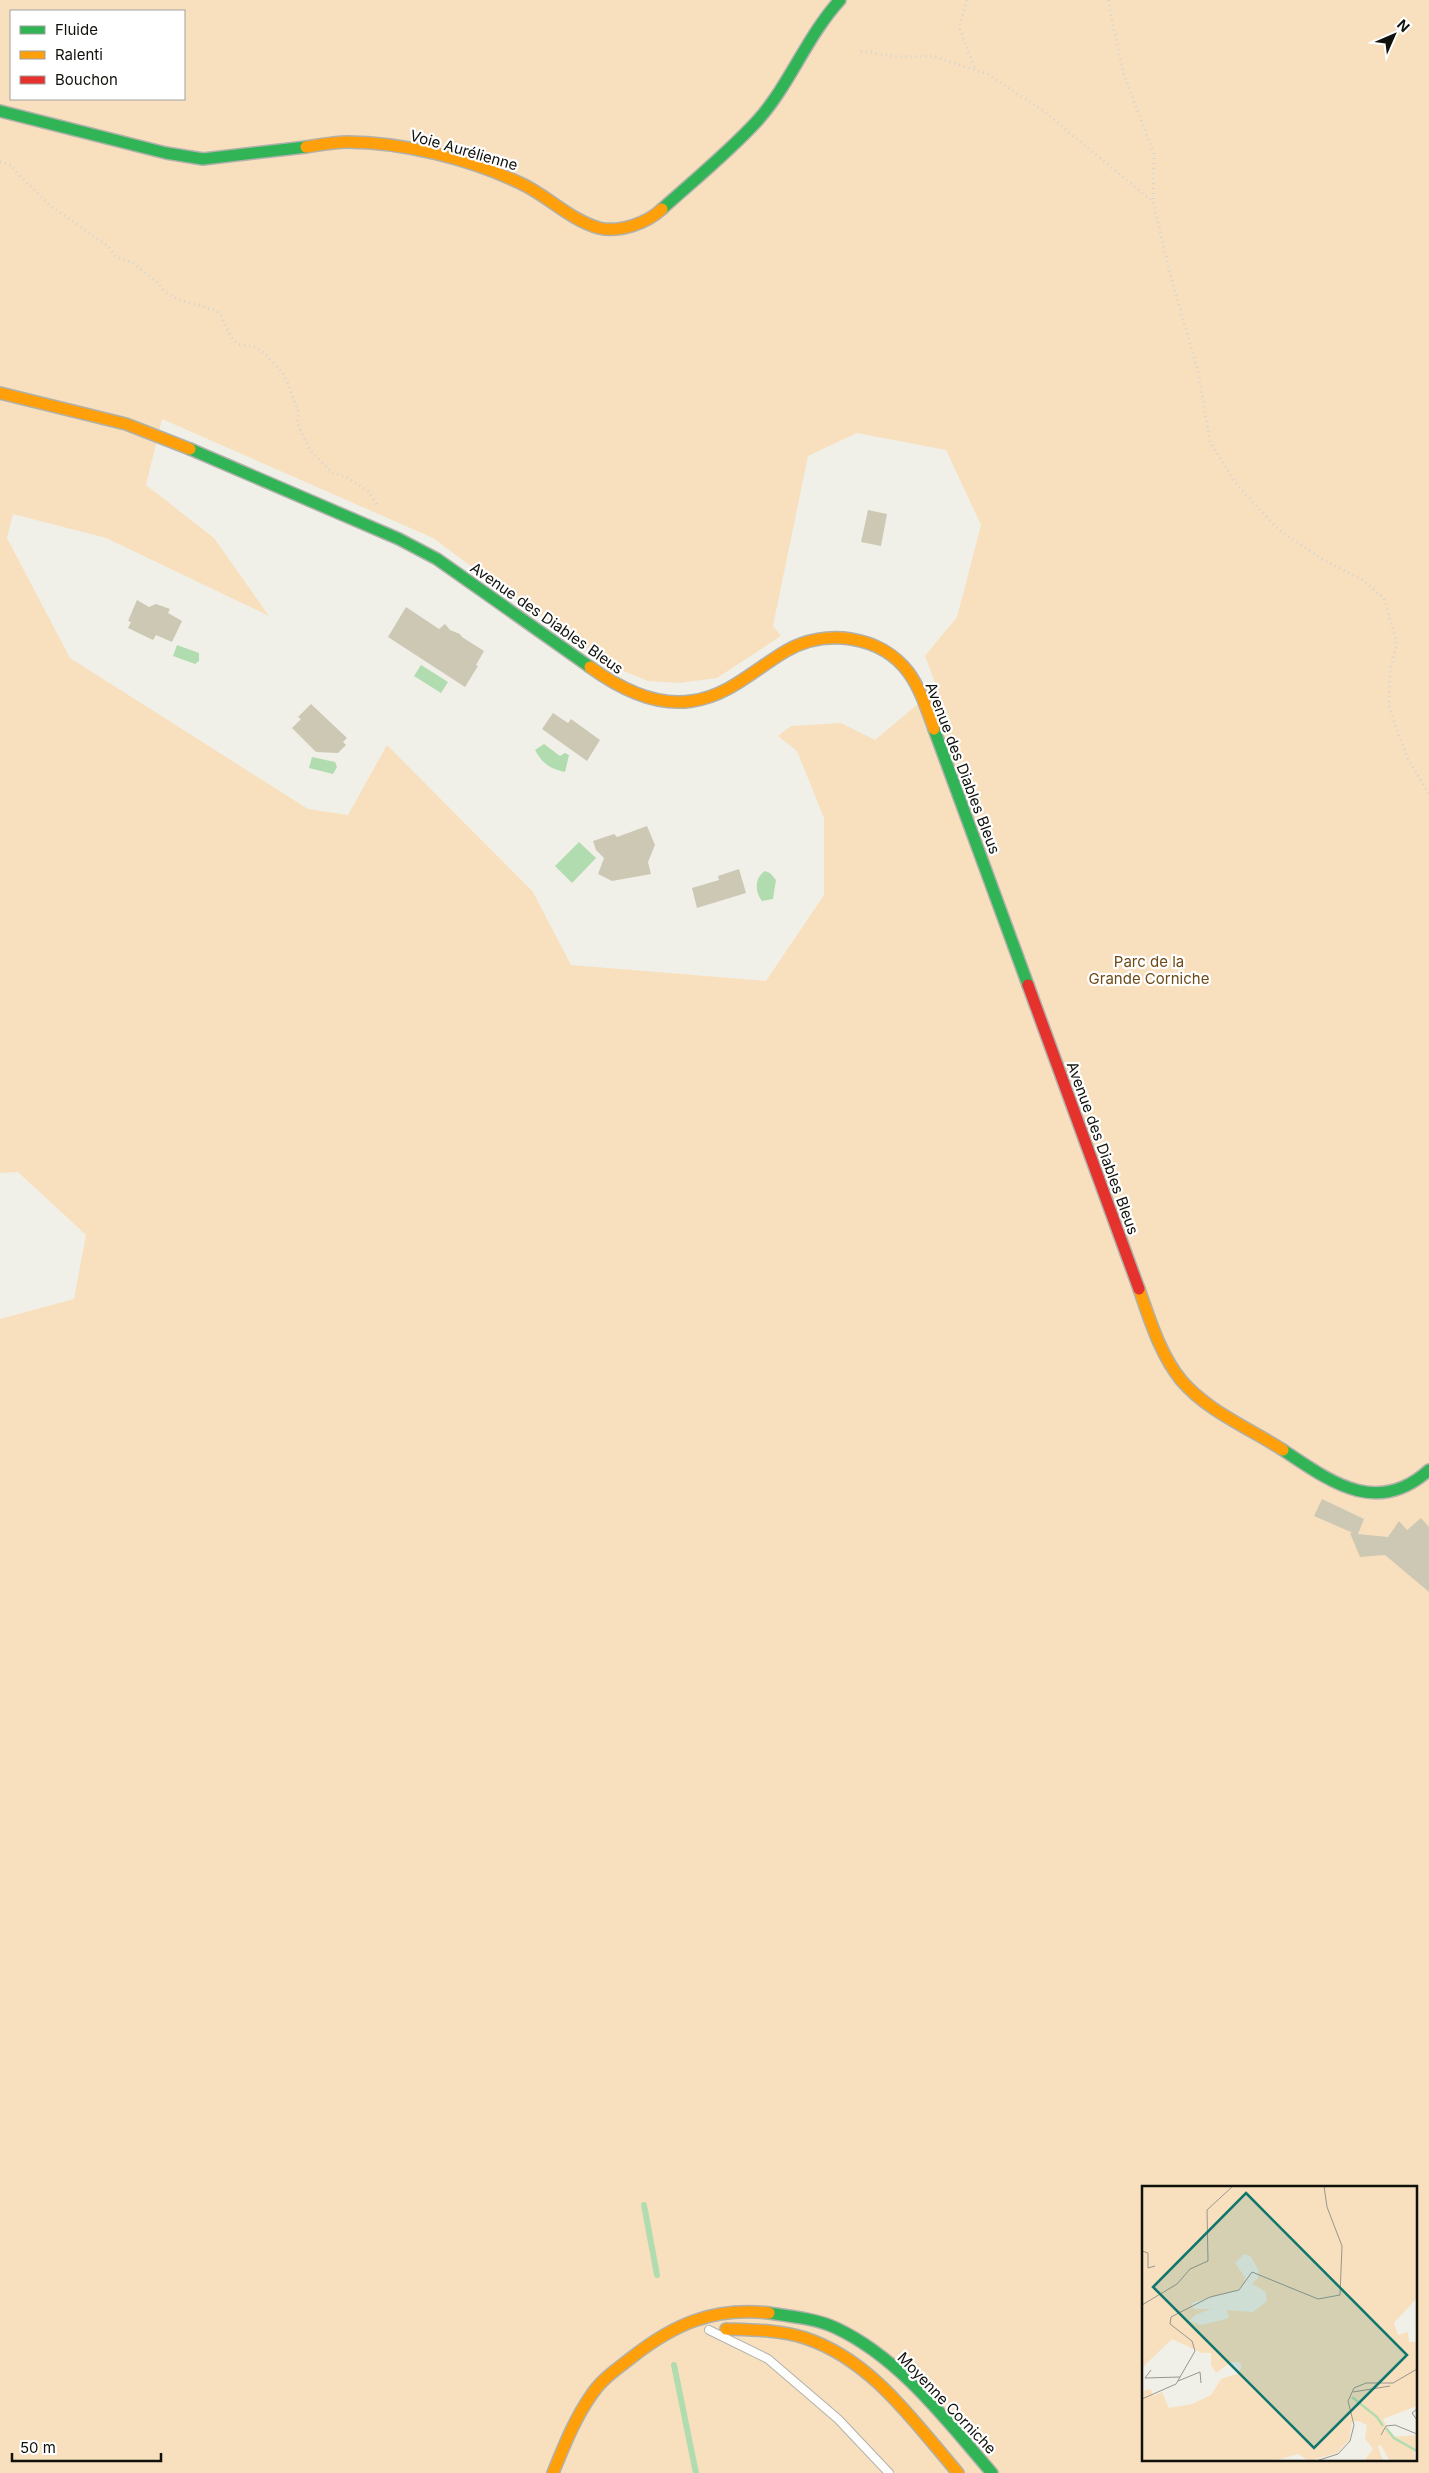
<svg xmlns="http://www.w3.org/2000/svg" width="1429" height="2473" viewBox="0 0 1429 2473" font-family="Inter,sans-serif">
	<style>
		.green { fill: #f8e0be; fill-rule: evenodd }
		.water { fill: #b0dcaf }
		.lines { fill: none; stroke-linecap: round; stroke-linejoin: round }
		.stream { stroke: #b0dcaf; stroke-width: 6 }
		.building { fill: #cdc8b4 }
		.lane-casing { stroke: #b1b1ac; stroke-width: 10 }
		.fast-casing { stroke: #b1b1ac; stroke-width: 14 }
		.slow-casing { stroke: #b1b1ac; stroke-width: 14 }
		.jam-casing { stroke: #b1b1ac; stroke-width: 14 }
		.path { stroke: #d4d4d2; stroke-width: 3; stroke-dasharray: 1 4; stroke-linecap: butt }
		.lane { stroke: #fdfdfc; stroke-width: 8 }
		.fast { stroke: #30b455; stroke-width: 11 }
		.slow { stroke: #ff9f0a; stroke-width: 11 }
		.jam { stroke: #e5322d; stroke-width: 11 }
		.labels { text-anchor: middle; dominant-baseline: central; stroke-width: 4.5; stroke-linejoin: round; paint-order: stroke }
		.street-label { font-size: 15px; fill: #11110c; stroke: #fff }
		.park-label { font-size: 15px; fill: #6e4a16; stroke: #fff }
		.inset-river { fill: none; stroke: #b0dcaf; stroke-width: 2.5 }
		.inset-road { fill: none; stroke: #979790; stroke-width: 1 }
		.view { fill: #0f766e; fill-opacity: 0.15; stroke: #0f766e; stroke-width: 2.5 }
		.inset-edge { fill: none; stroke: #11110c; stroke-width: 2.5 }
	</style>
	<rect width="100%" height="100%" fill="#f0f0e8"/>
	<path class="green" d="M0 0H1429V2473H0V1319L74 1299 86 1235 18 1172 0 1173ZM11 11H184V99H11ZM162 419 433 538 525 606 616 668 648 681 679 683 717 678 781 636 773 626 808 456 857 433 946 450 981 525 957 617 925 656 937 688 875 740 841 723 791 726 778 736 797 751 824 818V895L766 981 571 965 533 892 387 745 348 815 308 809 70 658 7 538 13 514 106 538 269 616 214 538 146 485ZM1143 2187H1415V2459H1143Z"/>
	<g class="water">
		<path d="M177 645 199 653V661L195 664 173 656Z"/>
		<path d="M421 665 448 682 441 693 414 676Z"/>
		<path d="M544 744 560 756 565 753 569 755 565 772C550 769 542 763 535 750Z"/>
		<path d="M312 757 335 762 337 767 333 774 309 768Z"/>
		<path d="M579 842 596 858 572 883 555 866Z"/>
		<path d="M765 871 770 873 776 880 773 899 762 901C755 892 754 878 765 871Z"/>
	</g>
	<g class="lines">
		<g class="stream">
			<path d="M644 2205 657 2275"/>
			<path d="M674 2365 696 2473"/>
		</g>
	</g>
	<g class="building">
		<path d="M868 510 887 514 881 546 861 542Z"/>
		<path d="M137 600 149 607 156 604 170 609 168 613 182 621 172 642 156 635 153 640 128 628 131 622 128 621Z"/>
		<path d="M406 607 439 629 445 624 450 630 460 634 462 637 484 651 476 665 478 666 465 687 388 637Z"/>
		<path d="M311 704 347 738 343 742 346 745 338 753 316 752 292 728 301 719 298 717Z"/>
		<path d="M553 713 568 723 571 719 600 740 587 761 542 729Z"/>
		<path d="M647 826 655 845 648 862 651 874 612 881 598 874 604 858 596 850 593 841 614 834 617 837Z"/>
		<path d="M739 869 746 893 697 908 692 888 719 880 718 876Z"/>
		<path d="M1322 1499 1364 1519 1358 1534 1388 1537 1399 1521 1407 1530 1421 1518 1429 1527V1592L1385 1555 1360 1557 1350 1533H1353L1314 1516Z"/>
	</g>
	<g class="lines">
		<defs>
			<path id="lane" d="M709 2330 768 2359 838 2419 889 2473"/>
			<g id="fast">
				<path d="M0 111 166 153 203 159 306 147"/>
				<path d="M662 209C693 181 730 151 758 120 790 84 807 36 840 0"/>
				<path d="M190 449 399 539 437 559 590 667"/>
				<path d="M934 729 1028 985"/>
				<path d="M1283 1450C1331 1482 1377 1517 1429 1470"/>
				<path d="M769 2313C790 2316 817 2319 836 2328 900 2358 947 2421 992 2473"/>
			</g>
			<g id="slow">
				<path d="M306 147C319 145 334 142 347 142 402 142 470 159 520 183 547 195 570 220 599 228 620 233 647 223 662 209"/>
				<path d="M0 393 126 424 190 449"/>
				<path d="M590 667C619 688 655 707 692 701 729 696 755 669 786 651 825 628 881 635 909 673 921 690 927 710 934 729"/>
				<path d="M1139 1289C1150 1320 1160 1354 1181 1380 1207 1411 1249 1428 1283 1450"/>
				<path d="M726 2329C753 2330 780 2330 805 2338 872 2360 914 2422 958 2473"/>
				<path d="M553 2473C564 2446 575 2418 592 2394 602 2379 617 2369 631 2358 674 2324 713 2307 769 2313"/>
			</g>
			<path id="jam" d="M1028 985 1139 1289"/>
		</defs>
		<use href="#lane" class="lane-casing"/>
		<use href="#fast" class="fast-casing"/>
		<use href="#slow" class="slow-casing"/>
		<use href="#jam" class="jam-casing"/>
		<g class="path">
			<path d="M967 0 959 27 975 69"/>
			<path d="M1109 0 1110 11 1123 72 1154 154 1153 202"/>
			<path d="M861 51 898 57 933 56 987 74 1041 109 1153 202 1172 281 1198 371 1210 442 1237 485 1279 530 1322 559 1361 579 1383 597 1397 642 1390 671 1389 705 1396 728 1408 759 1429 794"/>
			<path d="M0 162 11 165 21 177 52 207 108 246 116 257 133 263 157 282 165 292 179 300 216 310 221 316 231 337 238 344 255 347 262 351 283 373 288 384 299 414 297 423 310 450 332 473 346 477 368 491 377 505"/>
		</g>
		<use href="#lane" class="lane"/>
		<use href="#fast" class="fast"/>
		<use href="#slow" class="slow"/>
		<use href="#jam" class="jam"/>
	</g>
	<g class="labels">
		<g class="street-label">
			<text transform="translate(464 150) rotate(16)">Voie Aurélienne</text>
			<text transform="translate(547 618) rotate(35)">Avenue des Diables Bleus</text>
			<text transform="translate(963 768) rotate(69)">Avenue des Diables Bleus</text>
			<text transform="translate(1103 1148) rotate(70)">Avenue des Diables Bleus</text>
			<text transform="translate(947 2403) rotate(46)">Moyenne Corniche</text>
		</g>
		<g class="park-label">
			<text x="1149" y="961">Parc de la<tspan x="1149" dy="17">Grande Corniche</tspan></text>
		</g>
	</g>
	<g transform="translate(1142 2186)">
		<rect width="275" height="275" fill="#f0f0e8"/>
		<path d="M0 0H275V112L252 137 256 149 266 146 267 156H275V220L241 233 249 251 275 249V264L272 266 274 275H248L239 259 236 260 241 275H222L231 263 223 253 225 239 216 235 210 236 207 254 195 267 167 275 156 268 132 275H0V205L9 203 11 210 20 206 27 222 50 218 69 209 79 193 97 187 100 180 97 176H89L74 187 69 179V167H60L30 153 0 182ZM102 68 109 71 117 85 116 92 110 98 123 105 125 115 111 126 85 124 87 131 84 133 59 139 47 135 53 129 69 123H52L49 117 95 104 102 98 103 91 93 77Z" fill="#f8e0be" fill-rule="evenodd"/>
		<path class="inset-river" d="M210 211 235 231 241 240M244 242 252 252 275 265"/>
		<path class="inset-road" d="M0 65 6 67V82L13 80M0 119 35 98 48 83 66 75 65 24 91 0M9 184 3 192 38 191M36 195 58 186 59 197M211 206 248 200M0 213 34 198 53 165 50 155 28 138 29 131 68 111 97 104 110 86 176 113 198 109 200 60 185 21 182 0M275 223 270 227 275 234M239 249 244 240 253 239 275 248M174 275 196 268 208 255 212 239 206 215 212 202 224 197H251L275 183"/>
		<path class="view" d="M104 7 265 169 172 262 11 101Z"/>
		<rect width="275" height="275" class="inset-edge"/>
	</g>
	<rect x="10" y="10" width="175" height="90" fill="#ffffff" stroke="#a0a09e"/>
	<rect x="20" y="26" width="25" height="8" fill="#30b455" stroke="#a0a09e"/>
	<text x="55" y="35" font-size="15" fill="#11110c">Fluide</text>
	<rect x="20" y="51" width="25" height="8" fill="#ff9f0a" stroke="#a0a09e"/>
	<text x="55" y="60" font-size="15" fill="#11110c">Ralenti</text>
	<rect x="20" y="76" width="25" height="8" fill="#e5322d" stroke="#a0a09e"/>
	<text x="55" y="85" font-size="15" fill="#11110c">Bouchon</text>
	<g transform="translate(1394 35) rotate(45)" stroke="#ffffff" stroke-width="4" paint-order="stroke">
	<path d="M0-4L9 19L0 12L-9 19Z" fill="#11110c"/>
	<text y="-8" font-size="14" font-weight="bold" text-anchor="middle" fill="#11110c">N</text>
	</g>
	<path d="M12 2453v8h149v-8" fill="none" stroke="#11110c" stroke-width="2.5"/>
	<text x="20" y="2453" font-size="15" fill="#11110c" stroke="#ffffff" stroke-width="4" paint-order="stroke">50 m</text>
</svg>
